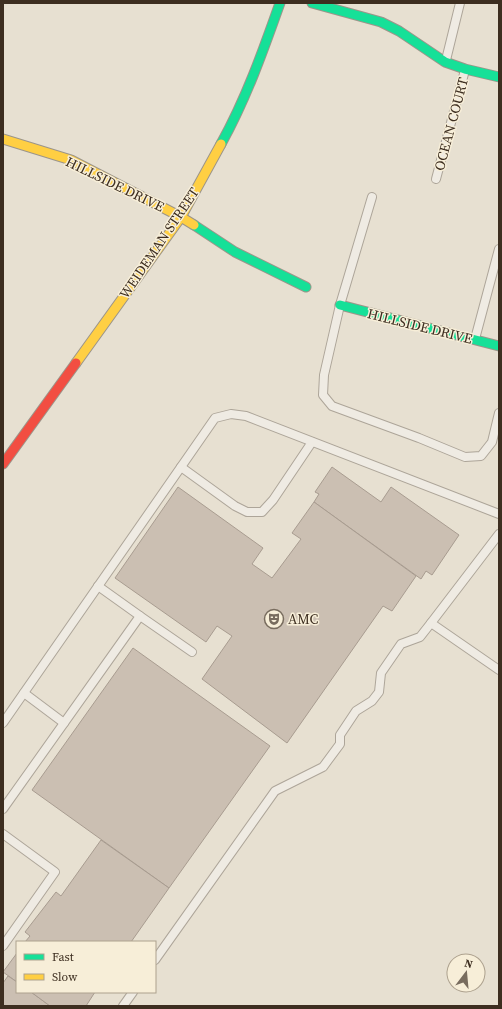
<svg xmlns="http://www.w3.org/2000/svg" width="502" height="1009" viewBox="0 0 502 1009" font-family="'Source Serif 4',serif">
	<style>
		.building { fill: #cbbfb2; stroke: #a89c90 }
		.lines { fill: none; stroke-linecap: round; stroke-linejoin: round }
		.lane-casing { stroke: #ada599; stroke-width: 10 }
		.fast-casing { stroke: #9c958a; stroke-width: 11 }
		.slow-casing { stroke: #9c958a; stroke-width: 11 }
		.jam-casing { stroke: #9c958a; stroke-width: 11 }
		.lane { stroke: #efebe3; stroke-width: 8 }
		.fast { stroke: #16e098; stroke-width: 9 }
		.slow { stroke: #ffcf43; stroke-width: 9 }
		.jam { stroke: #f24e42; stroke-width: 9 }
		.labels { text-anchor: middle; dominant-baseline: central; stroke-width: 3; stroke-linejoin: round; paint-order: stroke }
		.street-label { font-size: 14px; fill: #3d2e20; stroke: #f7eed8 }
		.poi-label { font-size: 14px; fill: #3d2e20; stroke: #f7eed8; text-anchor: start }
	</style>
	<rect width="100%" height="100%" fill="#e7e0d1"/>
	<g class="building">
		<path d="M332 467 381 502 391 487 459 535 432 575 426 571 421 579 314 502 319 494 315 492Z"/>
		<path d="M178 487 263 548 252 564 272 578 301 539 292 533 314 502 416 576 392 611 383 606 287 743 202 679 232 636 217 626 206 642 115 578Z"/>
		<path d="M133 648 270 746 169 888 32 790Z"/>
		<path d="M101 840 169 888 131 942H25L30 936 25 932 56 892 61 896Z"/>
		<path d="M17 953V982L3 972Z"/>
		<path d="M8 976 17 982V992H31L50 1006H3V983Z"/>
		<path d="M31 992H95L86 1006H50Z"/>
	</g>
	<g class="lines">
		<defs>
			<g id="lane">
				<path d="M446 60 460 3"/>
				<path d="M436 179 465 70"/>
				<path d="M372 197 340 305 324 375 323 395 332 406 419 438 465 457 481 456 492 442 499 413"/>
				<path d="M475 339 499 249"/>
				<path d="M181 467 235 506 247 512H262L273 500 312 442"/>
				<path d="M499 534 431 623 499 670"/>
				<path d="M140 616 192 652"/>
				<path d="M24 693 64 723"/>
				<path d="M3 723 215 418 231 414 246 416 499 514"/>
				<path d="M3 809 140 616 98 586"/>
				<path d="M3 834 55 872 3 946"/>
				<path d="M155 960 275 791 323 767 340 744V735L356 711 372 701 379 692 381 673 401 644 420 637 431 623"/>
				<path d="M123 1006 133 992"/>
			</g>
			<g id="fast">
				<path d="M312 3 381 22 399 31 445 62 465 69 499 77"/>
				<path d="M221 144C246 99 263 51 280 3"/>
				<path d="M194 225 235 252 306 287"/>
				<path d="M340 305 499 346"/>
			</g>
			<g id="slow">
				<path d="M3 139 71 160 181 217 194 225"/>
				<path d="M76 363 181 217 221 144"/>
			</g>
			<path id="jam" d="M3 464 76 363"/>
		</defs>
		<use href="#lane" class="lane-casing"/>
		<use href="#fast" class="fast-casing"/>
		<use href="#slow" class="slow-casing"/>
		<use href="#jam" class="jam-casing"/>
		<use href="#lane" class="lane"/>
		<use href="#fast" class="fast"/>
		<use href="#slow" class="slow"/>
		<use href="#jam" class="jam"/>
	</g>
	<defs>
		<symbol id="theatre-ring" viewBox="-11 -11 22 22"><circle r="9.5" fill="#f7eed8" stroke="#786c5e" stroke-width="1.5"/><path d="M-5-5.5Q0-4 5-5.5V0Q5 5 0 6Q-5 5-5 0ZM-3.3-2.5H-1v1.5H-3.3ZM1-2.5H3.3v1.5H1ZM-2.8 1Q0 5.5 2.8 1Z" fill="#786c5e"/></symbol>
	</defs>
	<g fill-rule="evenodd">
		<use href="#theatre-ring" x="263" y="608" width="22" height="22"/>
	</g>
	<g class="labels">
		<g class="street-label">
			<text transform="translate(451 124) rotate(-75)">OCEAN COURT</text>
			<text transform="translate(115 184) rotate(26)">HILLSIDE DRIVE</text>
			<text transform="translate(159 243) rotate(-56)">WEIDEMAN STREET</text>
			<text transform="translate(420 326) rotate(14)">HILLSIDE DRIVE</text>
		</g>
		<g class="poi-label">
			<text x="288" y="619">AMC</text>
		</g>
	</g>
	<rect width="502" height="1009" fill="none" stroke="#3d2e20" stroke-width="8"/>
	<rect x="16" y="941" width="140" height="52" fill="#f7eed8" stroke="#ada18e"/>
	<rect x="24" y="954" width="20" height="6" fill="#16e098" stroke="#ada18e"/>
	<text x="52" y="961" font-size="12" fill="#3d2e20">Fast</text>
	<rect x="24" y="974" width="20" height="6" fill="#ffcf43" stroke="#ada18e"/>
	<text x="52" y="981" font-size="12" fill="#3d2e20">Slow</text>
	<g transform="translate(466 973) rotate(16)"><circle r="19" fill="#f7eed8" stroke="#ada18e"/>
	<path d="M0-3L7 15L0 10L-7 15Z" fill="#786c5e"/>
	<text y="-6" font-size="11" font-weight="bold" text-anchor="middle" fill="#3d2e20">N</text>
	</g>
</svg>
